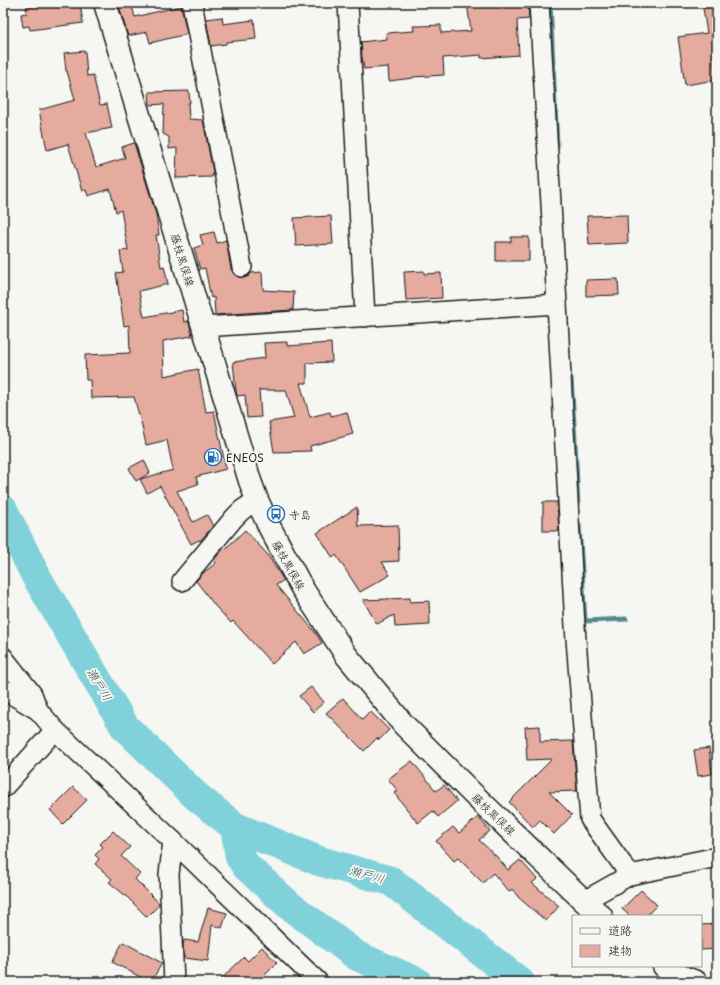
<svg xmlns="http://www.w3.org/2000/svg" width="720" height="985" viewBox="0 0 720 985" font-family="'Playpen Sans','Klee One',sans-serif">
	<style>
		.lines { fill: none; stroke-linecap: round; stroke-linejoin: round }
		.stream { stroke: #58898e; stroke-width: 5 }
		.river { stroke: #80d1da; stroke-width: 30 }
		.building { fill: #e4ab9e; stroke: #1c1c1c }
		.minor-casing { stroke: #1c1c1c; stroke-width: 22 }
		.major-casing { stroke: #1c1c1c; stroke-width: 25 }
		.minor { stroke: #f6f6f2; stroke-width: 19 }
		.major { stroke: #f6f6f2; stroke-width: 22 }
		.labels { text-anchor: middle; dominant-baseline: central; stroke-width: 3.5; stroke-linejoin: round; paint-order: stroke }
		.street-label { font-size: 11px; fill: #1c1c1c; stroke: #f6f6f2 }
		.poi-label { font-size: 11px; fill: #1c1c1c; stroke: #f6f6f2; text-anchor: start }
		.water-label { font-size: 12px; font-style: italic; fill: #3f5b5e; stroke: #f6f6f2 }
	</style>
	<rect width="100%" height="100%" fill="#f6f6f2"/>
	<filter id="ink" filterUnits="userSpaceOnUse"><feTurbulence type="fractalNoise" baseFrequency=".025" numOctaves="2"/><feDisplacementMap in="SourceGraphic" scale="8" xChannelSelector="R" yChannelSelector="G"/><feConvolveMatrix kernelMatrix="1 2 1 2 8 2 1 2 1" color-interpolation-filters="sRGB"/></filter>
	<g filter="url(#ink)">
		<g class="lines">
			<g class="stream">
				<path d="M550 3 557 146"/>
				<path d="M571 378 575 441 578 509"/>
				<path d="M579 525 585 621 626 619"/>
			</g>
			<g class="river">
				<path d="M3 510 36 576 125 727 196 796 235 827 319 861 391 881 520 982"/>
				<path d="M235 827 240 857 247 867 290 906 357 956 417 982"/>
			</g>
		</g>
		<g class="building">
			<path d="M55 3H80L83 23 30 30 29 26 23 27 21 14 27 13 26 7Z"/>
			<path d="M118 3H131L135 17 181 6 187 34 150 43 147 32 128 36Z"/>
			<path d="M467 3H528L529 19 517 20 519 55 481 58V55L443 58 444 75 413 77V78L389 81 388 67 364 69 362 57 361 42 387 39 386 33 414 31 413 26H420L441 25V33L471 31Z"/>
			<path d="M717 6V61H714L716 80 685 85 678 37 707 33 703 8Z"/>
			<path d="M222 17 223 24 254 20 256 39 226 42V44L211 46 206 19Z"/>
			<path d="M85 51 87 76 93 75 100 105 107 104 112 128 86 133 96 167 125 158 122 147 134 143 156 214 159 235H156L161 267 164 266 168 284 139 291 144 317 182 310 184 322 188 321 190 326 192 336 163 341 164 376 198 369 206 412 214 411 226 469 196 477 198 484 177 491 193 522 207 515 213 526 200 541 199 540 191 544 160 486 147 493 140 479 173 470 167 440 146 445 142 426 134 397 91 398 90 380H86L85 355 130 353 129 325 124 326 116 273 123 272 120 251 128 250 121 210 116 212 110 189 88 196 86 190 82 191 68 144 47 150 39 110 75 100 67 71H66L64 53Z"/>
			<path d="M189 91 190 103H188L189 119 203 120 213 172 212 177 176 178 177 148 169 149V137L163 134 164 104 150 105 149 92Z"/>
			<path d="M627 215 628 243 589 245 587 216Z"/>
			<path d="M331 216 333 244 296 246 294 218Z"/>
			<path d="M214 232 217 243 226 240 231 269 234 274 238 277 244 278 249 276 251 273 262 272 263 290 294 292 293 310 215 315 214 297 211 298 205 268 200 269 194 248 203 245 200 235Z"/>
			<path d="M511 237H529V261H496V242H511Z"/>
			<path d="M424 271V274L441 273 442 298 406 300 404 272Z"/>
			<path d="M618 279 619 295 586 296V280Z"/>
			<path d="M287 342V346L331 343 332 362 307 363V383H300L310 417 330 412 331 416 347 412 353 434 310 446 311 451 274 452 269 422 294 418 286 390H259L261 417 247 418 245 395 237 396 236 391 233 362 265 358 264 343Z"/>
			<path d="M144 460 150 473 136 481 129 468Z"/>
			<path d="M543 502H557L559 531H543Z"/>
			<path d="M357 507 358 526 398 525 399 561 382 562 390 575 360 592 336 555 333 558 317 533Z"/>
			<path d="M245 530 267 554 283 579 284 580 276 585 315 632 322 643 304 654 296 642 272 664 233 621 231 623 216 607 196 581 203 573 216 563 214 560 224 548 225 549Z"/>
			<path d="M410 598V602L429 601 430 625 395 627 394 615 377 624 363 600Z"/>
			<path d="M311 687 324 702 313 712 299 696Z"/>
			<path d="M343 698 362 719 370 711 389 730 379 740 377 738 364 751 326 713Z"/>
			<path d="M540 726V742L573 741 577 791 549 792 572 815 554 834 540 820 533 827 509 802 552 759 527 760 525 727Z"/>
			<path d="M709 748 712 774 698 776 694 750Z"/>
			<path d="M412 761 436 791 444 785 457 801 438 817 433 811 418 823 394 793 398 791 388 779Z"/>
			<path d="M73 787 87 800 63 824 50 810Z"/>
			<path d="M478 817 490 831 479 840 498 858 508 870 520 860 537 879 532 883 559 906 546 921 519 898 512 889 509 892 493 873 483 883 458 858 454 861 436 841 453 827 459 833Z"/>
			<path d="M113 831 130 847 121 856 140 874 135 879 159 903V905L147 917 127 897 109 882 112 879 95 864 99 859 95 855 103 847 100 844Z"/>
			<path d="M641 890 657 905 646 916H630L622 909Z"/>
			<path d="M208 908 227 913 222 928 212 925 208 961 184 958 183 946 184 940 198 942Z"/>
			<path d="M717 924V949L701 950V925Z"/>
			<path d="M123 942 162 963 151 982H150L112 962Z"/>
			<path d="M262 947 277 963 258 982H218L244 957 248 961Z"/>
		</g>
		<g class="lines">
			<defs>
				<g id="minor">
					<path d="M192 3 242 267"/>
					<path d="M348 3 365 317"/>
					<path d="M539 3 557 304 575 626 590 819 630 875"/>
					<path d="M203 327 557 304"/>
					<path d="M182 581 234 518 242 510 257 500"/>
					<path d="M3 657 32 694 38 710"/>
					<path d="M3 689 38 710 55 730 173 841 318 982"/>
					<path d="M3 788 55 730"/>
					<path d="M173 841 169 874 174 982"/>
					<path d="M584 901 630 875 717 857"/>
				</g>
				<g id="major">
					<path d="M105 3 250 481 257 500 270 528 302 588 346 655 404 725 475 796 584 901 601 916"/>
					<path d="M664 966 675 974 696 982"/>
				</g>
			</defs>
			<use href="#minor" class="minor-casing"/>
			<use href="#major" class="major-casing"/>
			<use href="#minor" class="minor"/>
			<use href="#major" class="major"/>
		</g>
	</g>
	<defs>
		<symbol id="fuel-ring" viewBox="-11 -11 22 22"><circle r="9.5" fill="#f6f6f2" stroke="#1f6fb2" stroke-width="1.5"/><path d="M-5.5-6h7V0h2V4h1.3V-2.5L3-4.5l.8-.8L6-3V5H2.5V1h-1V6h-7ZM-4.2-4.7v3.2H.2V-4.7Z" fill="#1f6fb2"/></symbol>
		<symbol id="bus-ring" viewBox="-11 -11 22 22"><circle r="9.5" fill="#f6f6f2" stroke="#1f6fb2" stroke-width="1.5"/><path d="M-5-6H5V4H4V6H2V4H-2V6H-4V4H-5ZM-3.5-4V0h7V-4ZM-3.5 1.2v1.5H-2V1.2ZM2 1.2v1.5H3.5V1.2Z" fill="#1f6fb2"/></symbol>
	</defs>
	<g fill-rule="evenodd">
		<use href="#fuel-ring" x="203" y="447" width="20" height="20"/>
		<use href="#bus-ring" x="266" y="504" width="20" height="20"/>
	</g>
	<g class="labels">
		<g class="street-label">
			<text transform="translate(183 260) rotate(73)">藤枝黒俣線</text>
			<text transform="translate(289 565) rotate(61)">藤枝黒俣線</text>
			<text transform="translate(494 814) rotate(44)">藤枝黒俣線</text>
		</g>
		<g class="poi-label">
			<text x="226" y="457">ENEOS</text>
			<text x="289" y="514">寺島</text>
		</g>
		<g class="water-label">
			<text transform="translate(100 684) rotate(59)">瀬戸川</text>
			<text transform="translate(367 874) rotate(15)">瀬戸川</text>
		</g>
	</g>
	<rect width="720" height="985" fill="none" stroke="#f6f6f2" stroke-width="16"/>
	<rect x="8" y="8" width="704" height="969" fill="none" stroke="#1c1c1c" stroke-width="1.5" filter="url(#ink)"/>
	<rect x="572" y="915" width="130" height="52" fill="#f6f6f2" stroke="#9f9f9c"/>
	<rect x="580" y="928" width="20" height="6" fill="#f6f6f2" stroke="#9f9f9c"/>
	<text x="608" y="935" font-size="12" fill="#1c1c1c">道路</text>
	<rect x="580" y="945" width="20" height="12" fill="#e4ab9e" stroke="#9f9f9c"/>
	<text x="608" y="955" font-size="12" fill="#1c1c1c">建物</text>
</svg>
